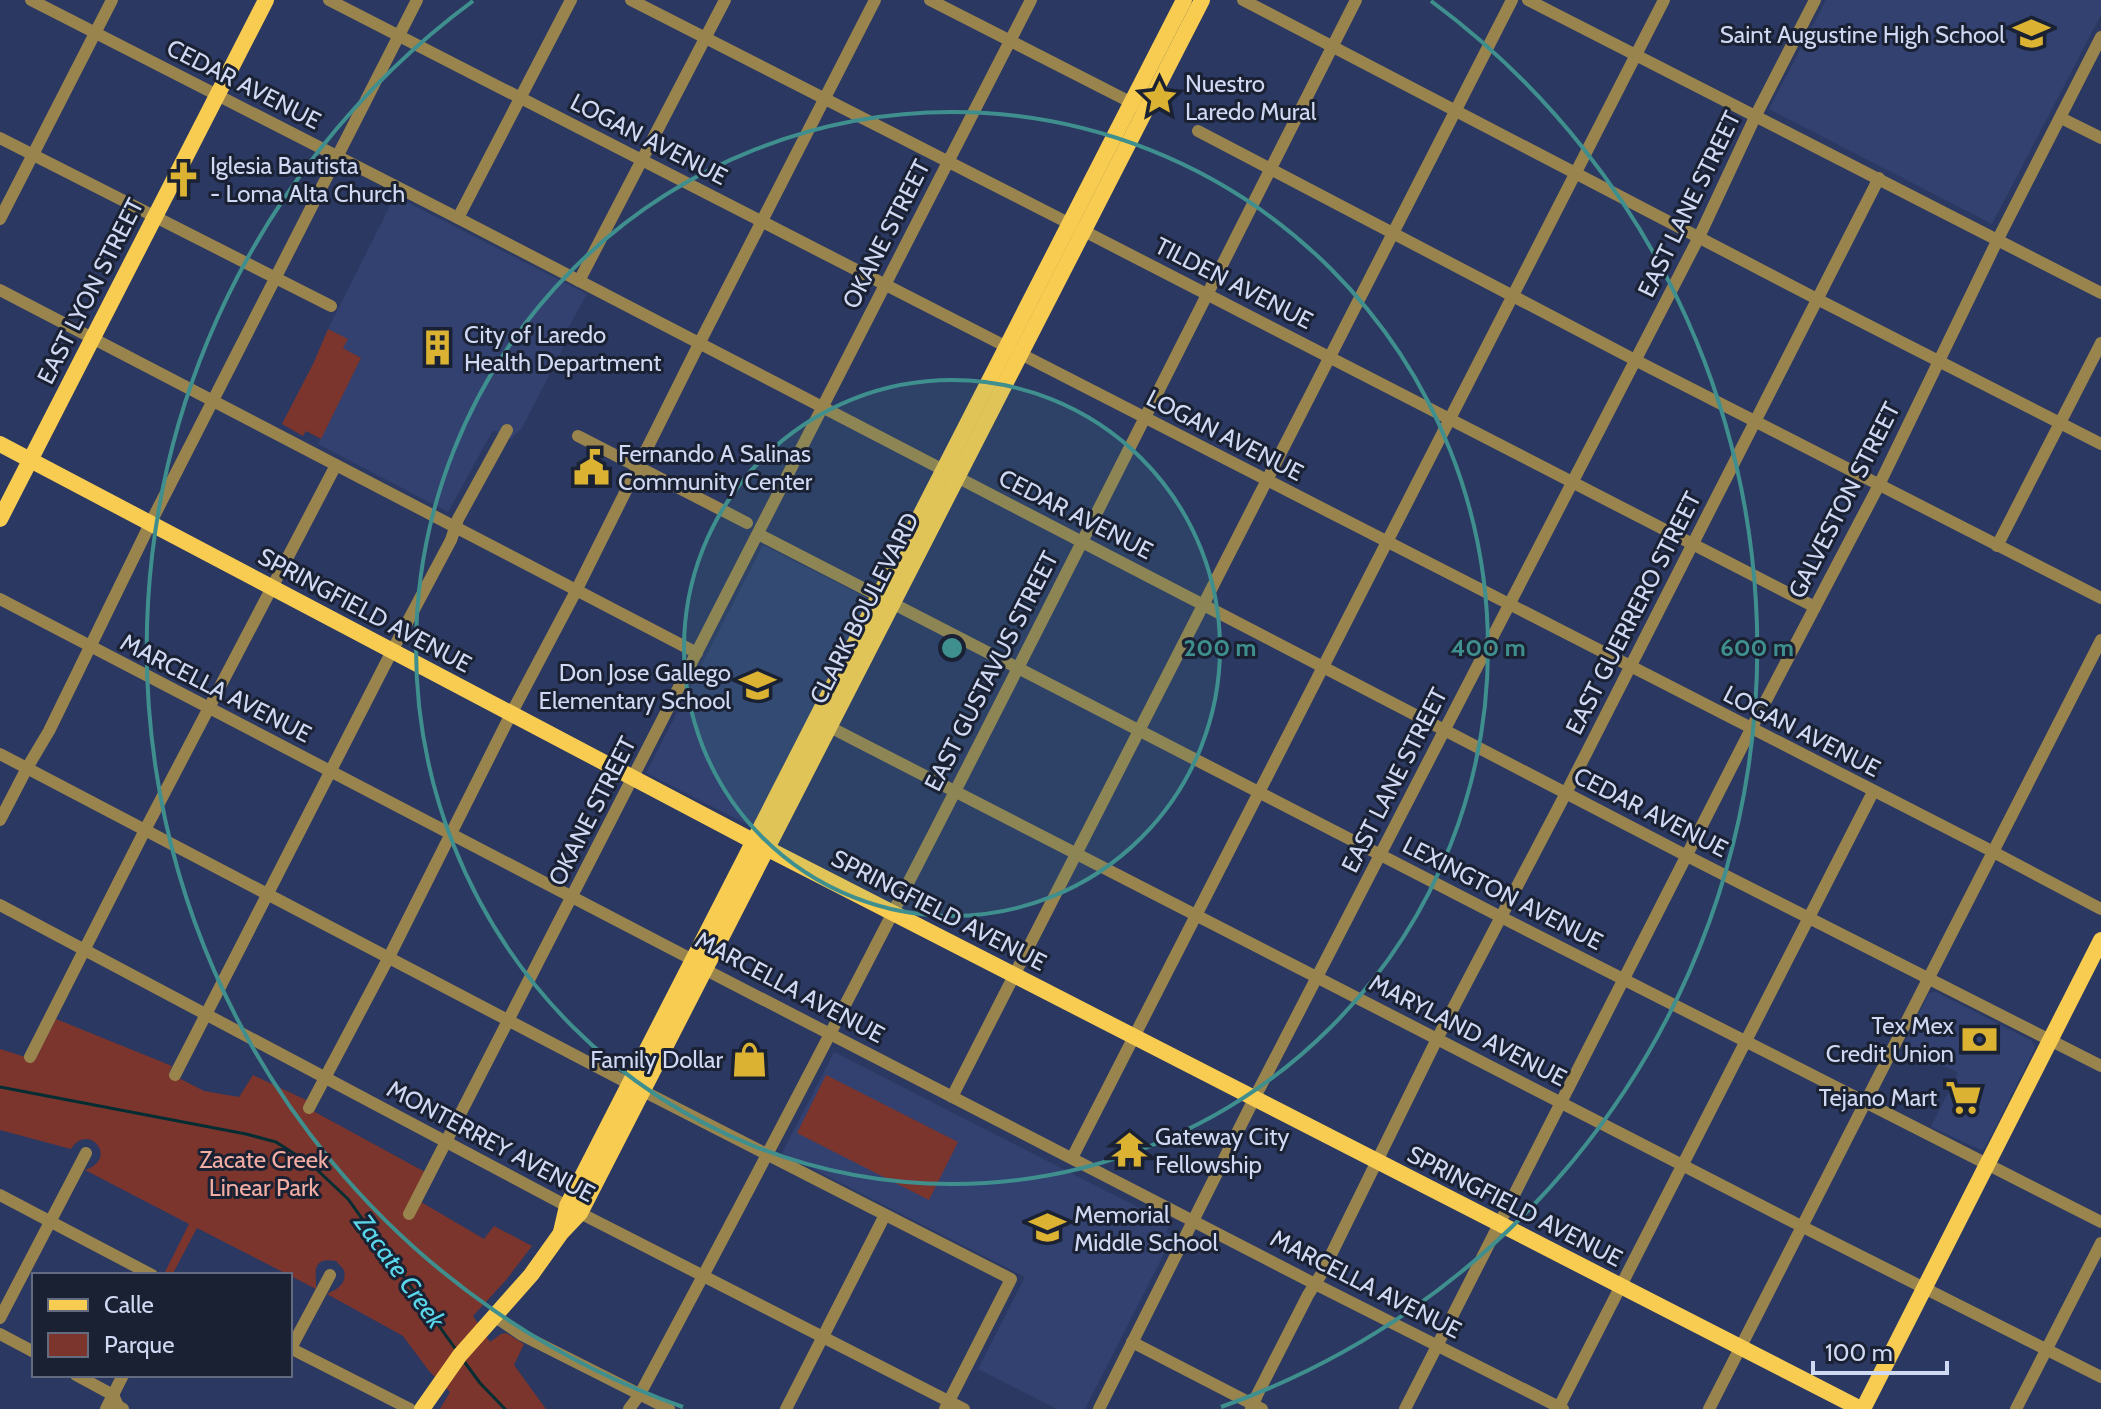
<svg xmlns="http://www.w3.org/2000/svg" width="2101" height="1409" viewBox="0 0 2101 1409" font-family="Cabin,sans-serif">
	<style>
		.built { fill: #324170 }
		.green { fill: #7b352c }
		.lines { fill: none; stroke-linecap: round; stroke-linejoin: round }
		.stream { stroke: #032d33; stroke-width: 3 }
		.minor { stroke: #99844e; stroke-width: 12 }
		.major { stroke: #f7cc51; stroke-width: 16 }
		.ring { fill: none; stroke: #3f8f8f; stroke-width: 4 }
		.labels { text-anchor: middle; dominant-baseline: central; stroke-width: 6; stroke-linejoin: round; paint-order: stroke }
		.poi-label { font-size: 24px; fill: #d0d9f3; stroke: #1a2133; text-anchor: start }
		.street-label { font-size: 24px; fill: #d0d9f3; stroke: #1a2133 }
		.park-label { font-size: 24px; fill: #f3ada2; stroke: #1a2133 }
		.water-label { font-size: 26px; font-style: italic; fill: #59d6ea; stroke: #1a2133 }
		.centre { fill: #3f8f8f; stroke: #1a2133; stroke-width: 4 }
		.ring-label { font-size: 24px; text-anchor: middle; font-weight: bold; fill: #3f8f8f; stroke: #1a2133; stroke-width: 6; stroke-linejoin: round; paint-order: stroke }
	</style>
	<rect width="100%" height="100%" fill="#2b3861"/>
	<g class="built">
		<path d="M1826 0H2101V15L1992 224 1769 109Z"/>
		<path d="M395 196 587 294 561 341 565 344 522 428 511 439 493 430 448 512 318 444 361 358 343 348 347 339 328 329Z"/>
		<path d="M763 545 869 599 752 827 646 773Z"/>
		<path d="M1936 992 2032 1041 2035 1048 1985 1148 1981 1150 1931 1127 1958 1073 1903 1045 1929 993Z"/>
		<path d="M834 1052 1171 1224 1166 1232 1173 1236 1085 1409H1057L978 1369 1025 1277 782 1153Z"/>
	</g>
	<g class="green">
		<path d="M328 329 348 339 343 348 361 358 321 439 306 431 303 436 282 424 314 362Z"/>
		<path d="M56 1019 172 1066 169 1073 204 1091 239 1097 253 1075 306 1100 315 1112 425 1172 421 1202 484 1239 494 1226 532 1246 506 1280 473 1316 490 1342 501 1334 506 1333 524 1344 514 1365 546 1409H440L450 1392 429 1371 403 1336 327 1294C338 1289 347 1284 344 1270L336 1261C309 1256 317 1275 316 1289L197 1228 172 1275 165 1272 189 1224 85 1170C120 1159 88 1121 71 1149L0 1130V1049L35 1060Z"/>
		<path d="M826 1075 958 1142 929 1200 797 1133Z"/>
	</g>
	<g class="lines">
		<g class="stream">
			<path d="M0 1087 246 1134 276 1142 312 1165 348 1199 457 1351"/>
			<path d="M463 1360 480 1383 505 1409"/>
		</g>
		<g class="minor">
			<path d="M31 0 458 218 1687 856 2101 1066"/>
			<path d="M329 0 1982 846 2101 909"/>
			<path d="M631 0 1084 231 1815 607"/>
			<path d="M930 0 1136 105"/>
			<path d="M1243 0 1817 299 2101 444"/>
			<path d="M1528 0 2101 293"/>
			<path d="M2061 118 2101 138"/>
			<path d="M1198 131 1635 360 2101 598"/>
			<path d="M0 138 331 306"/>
			<path d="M458 218 571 0"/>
			<path d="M0 219 112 0"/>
			<path d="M579 281 725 0"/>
			<path d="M0 290 697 653"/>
			<path d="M578 436 747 523"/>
			<path d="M758 534 1501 917 2101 1222"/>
			<path d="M1997 546 2101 343"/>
			<path d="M0 599 693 960 706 970 1315 1284 1563 1409"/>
			<path d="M822 723 1803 1227 2101 1377"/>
			<path d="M0 754 643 1091 1011 1279 945 1409"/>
			<path d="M0 820 27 768 49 731 150 524 417 0"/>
			<path d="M0 905 580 1213 964 1409"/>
			<path d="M30 1057 145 830 336 465"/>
			<path d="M175 1075 392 651 451 540 458 519 507 430"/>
			<path d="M952 1097 1512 0"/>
			<path d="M309 1108 389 957 511 714 576 591 699 344 875 0"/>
			<path d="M1072 1158 1664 0"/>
			<path d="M0 1195 152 1275"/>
			<path d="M409 1214 1031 0"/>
			<path d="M494 1316 522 1335 669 1409"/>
			<path d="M0 1318 86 1153"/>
			<path d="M0 1334 34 1352"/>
			<path d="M1132 1342 1262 1409"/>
			<path d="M290 1348 410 1409"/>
			<path d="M291 1348 330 1275"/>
			<path d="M76 1375 113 1395 118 1406 123 1409"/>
			<path d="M106 1409 123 1375"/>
			<path d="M629 1409 640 1394C887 934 1120 466 1356 0"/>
			<path d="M786 1409 885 1215"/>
			<path d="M1099 1409 1254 1099 1699 237 1756 115 1815 0"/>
			<path d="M1251 1409 1258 1393 1308 1295 1322 1273 1437 1039 1566 793 1879 178"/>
			<path d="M1405 1409 1751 729 1879 485 1998 239 2101 37"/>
			<path d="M1558 1409 1873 792"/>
			<path d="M1709 1409 2101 640"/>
			<path d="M2016 1409 2101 1243"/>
		</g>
		<g class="major">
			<path d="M0 444 768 849 1861 1409"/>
			<path d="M0 519 266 0"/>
			<path d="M561 1232 567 1206 1184 0"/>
			<path d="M422 1409 460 1355 531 1275 561 1233 580 1213 1202 0"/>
			<path d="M1863 1409 2101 940"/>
		</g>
	</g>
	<circle cx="952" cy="648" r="268" fill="#3f8f8f" fill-opacity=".12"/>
	<g class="ring">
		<circle cx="952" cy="648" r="268"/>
		<circle cx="952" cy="648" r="536"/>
		<path d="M683 1407A805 805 0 0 1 473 1M1431 1A805 805 0 0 1 1221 1407"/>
	</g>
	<defs>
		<symbol id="school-bare" viewBox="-9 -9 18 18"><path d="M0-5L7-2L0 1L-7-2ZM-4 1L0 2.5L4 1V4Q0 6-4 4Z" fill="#dcb233" stroke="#1a2133" stroke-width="2.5" paint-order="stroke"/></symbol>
		<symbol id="sight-bare" viewBox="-9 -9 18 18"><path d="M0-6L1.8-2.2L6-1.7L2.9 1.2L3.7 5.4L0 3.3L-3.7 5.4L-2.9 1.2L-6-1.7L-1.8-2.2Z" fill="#dcb233" stroke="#1a2133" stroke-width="2.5" paint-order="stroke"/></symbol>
		<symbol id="church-bare" viewBox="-9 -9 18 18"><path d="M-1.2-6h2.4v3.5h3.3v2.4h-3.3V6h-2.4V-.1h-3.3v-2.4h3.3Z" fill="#dcb233" stroke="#1a2133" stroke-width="2.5" paint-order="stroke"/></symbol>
		<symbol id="building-bare" viewBox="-9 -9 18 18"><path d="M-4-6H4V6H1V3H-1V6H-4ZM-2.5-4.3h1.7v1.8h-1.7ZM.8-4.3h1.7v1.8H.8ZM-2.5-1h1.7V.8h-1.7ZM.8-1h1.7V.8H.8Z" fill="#dcb233" stroke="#1a2133" stroke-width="2.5" paint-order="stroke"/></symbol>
		<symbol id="civic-bare" viewBox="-9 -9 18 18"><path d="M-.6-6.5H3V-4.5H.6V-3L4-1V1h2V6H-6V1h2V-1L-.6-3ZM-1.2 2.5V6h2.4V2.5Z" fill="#dcb233" stroke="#1a2133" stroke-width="2.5" paint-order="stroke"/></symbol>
		<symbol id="bank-bare" viewBox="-9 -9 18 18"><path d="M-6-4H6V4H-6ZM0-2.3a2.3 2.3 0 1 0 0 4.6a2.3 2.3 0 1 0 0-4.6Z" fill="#dcb233" stroke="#1a2133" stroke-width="2.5" paint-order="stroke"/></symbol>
		<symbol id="shop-bare" viewBox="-9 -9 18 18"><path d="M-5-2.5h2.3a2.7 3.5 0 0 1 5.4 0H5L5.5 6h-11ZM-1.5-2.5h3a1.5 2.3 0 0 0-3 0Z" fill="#dcb233" stroke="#1a2133" stroke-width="2.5" paint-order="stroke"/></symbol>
		<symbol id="supermarket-bare" viewBox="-9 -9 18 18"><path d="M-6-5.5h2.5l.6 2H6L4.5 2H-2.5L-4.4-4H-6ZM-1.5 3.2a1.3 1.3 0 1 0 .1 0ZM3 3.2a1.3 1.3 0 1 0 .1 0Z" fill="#dcb233" stroke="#1a2133" stroke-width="2.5" paint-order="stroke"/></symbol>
		<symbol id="temple-bare" viewBox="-9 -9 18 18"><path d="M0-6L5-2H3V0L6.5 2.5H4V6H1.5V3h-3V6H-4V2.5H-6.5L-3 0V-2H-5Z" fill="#dcb233" stroke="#1a2133" stroke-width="2.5" paint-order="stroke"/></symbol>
	</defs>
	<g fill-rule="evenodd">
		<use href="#school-bare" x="2006" y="8" width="51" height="51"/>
		<use href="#sight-bare" x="1134" y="72" width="51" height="51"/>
		<use href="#church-bare" x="158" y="154" width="51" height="51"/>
		<use href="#building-bare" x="412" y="322" width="51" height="51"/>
		<use href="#civic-bare" x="566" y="442" width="51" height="51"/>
		<use href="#school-bare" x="732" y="660" width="51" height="51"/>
		<use href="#bank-bare" x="1954" y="1014" width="51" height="51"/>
		<use href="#shop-bare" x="724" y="1034" width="51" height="51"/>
		<use href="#supermarket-bare" x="1938" y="1072" width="51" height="51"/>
		<use href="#temple-bare" x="1104" y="1124" width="51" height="51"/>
		<use href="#school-bare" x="1022" y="1202" width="51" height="51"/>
	</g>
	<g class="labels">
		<g class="poi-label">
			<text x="2005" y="34" text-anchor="end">Saint Augustine High School</text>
			<text x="1185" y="83">Nuestro<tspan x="1185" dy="28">Laredo Mural</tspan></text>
			<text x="210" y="165">Iglesia Bautista<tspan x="210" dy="28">- Loma Alta Church</tspan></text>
			<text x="464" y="334">City of Laredo<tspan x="464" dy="28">Health Department</tspan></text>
			<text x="618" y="453">Fernando A Salinas<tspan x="618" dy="28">Community Center</tspan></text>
			<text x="731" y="672" text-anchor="end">Don Jose Gallego<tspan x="731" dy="28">Elementary School</tspan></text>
			<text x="1954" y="1025" text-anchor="end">Tex Mex<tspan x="1954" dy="28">Credit Union</tspan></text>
			<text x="723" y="1059" text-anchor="end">Family Dollar</text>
			<text x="1937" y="1097" text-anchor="end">Tejano Mart</text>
			<text x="1155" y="1136">Gateway City<tspan x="1155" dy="28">Fellowship</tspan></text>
			<text x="1074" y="1214">Memorial<tspan x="1074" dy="28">Middle School</tspan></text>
		</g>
		<g class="street-label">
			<text transform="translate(244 84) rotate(27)">CEDAR AVENUE</text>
			<text transform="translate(649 139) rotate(27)">LOGAN AVENUE</text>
			<text transform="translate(1689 204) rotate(-64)">EAST LANE STREET</text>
			<text transform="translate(886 234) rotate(-63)">OKANE STREET</text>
			<text transform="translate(1234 283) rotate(27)">TILDEN AVENUE</text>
			<text transform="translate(90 291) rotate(-63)">EAST LYON STREET</text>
			<text transform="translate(1225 435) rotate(27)">LOGAN AVENUE</text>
			<text transform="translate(1844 500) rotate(-63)">GALVESTON STREET</text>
			<text transform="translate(1076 514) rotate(27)">CEDAR AVENUE</text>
			<text transform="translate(864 608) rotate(-63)">CLARK BOULEVARD</text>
			<text transform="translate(365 610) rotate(28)">SPRINGFIELD AVENUE</text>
			<text transform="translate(1633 613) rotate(-63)">EAST GUERRERO STREET</text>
			<text transform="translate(991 671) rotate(-63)">EAST GUSTAVUS STREET</text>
			<text transform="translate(216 688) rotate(27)">MARCELLA AVENUE</text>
			<text transform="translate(1802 731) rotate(27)">LOGAN AVENUE</text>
			<text transform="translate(1394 780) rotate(-63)">EAST LANE STREET</text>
			<text transform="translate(592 811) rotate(-63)">OKANE STREET</text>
			<text transform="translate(1651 812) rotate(27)">CEDAR AVENUE</text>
			<text transform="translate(1503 893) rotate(27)">LEXINGTON AVENUE</text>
			<text transform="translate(939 910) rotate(27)">SPRINGFIELD AVENUE</text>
			<text transform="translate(790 987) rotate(28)">MARCELLA AVENUE</text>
			<text transform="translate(1468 1030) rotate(27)">MARYLAND AVENUE</text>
			<text transform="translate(491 1141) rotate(28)">MONTERREY AVENUE</text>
			<text transform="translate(1515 1206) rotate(27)">SPRINGFIELD AVENUE</text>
			<text transform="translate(1366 1284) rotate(27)">MARCELLA AVENUE</text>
		</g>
		<g class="park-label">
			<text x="264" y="1159">Zacate Creek<tspan x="264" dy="28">Linear Park</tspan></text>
		</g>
		<g class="water-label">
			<text transform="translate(400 1271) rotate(54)">Zacate Creek</text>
		</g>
	</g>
	<circle cx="952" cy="648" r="12" class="centre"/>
	<g class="ring-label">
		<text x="1220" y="656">200 m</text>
		<text x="1488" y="656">400 m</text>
		<text x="1757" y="656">600 m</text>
	</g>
	<rect x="32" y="1273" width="260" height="104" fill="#1a2133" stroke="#636b80" stroke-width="2"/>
	<rect x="48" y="1299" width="40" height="12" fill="#f7cc51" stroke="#636b80" stroke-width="2"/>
	<text x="104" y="1313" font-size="24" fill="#d0d9f3">Calle</text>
	<rect x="48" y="1333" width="40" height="24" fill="#7b352c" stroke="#636b80" stroke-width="2"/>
	<text x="104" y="1353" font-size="24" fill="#d0d9f3">Parque</text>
	<path d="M1813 1361v12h134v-12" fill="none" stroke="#d0d9f3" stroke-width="4"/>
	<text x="1825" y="1361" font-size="24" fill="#d0d9f3" stroke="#1a2133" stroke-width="6" paint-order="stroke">100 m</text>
</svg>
